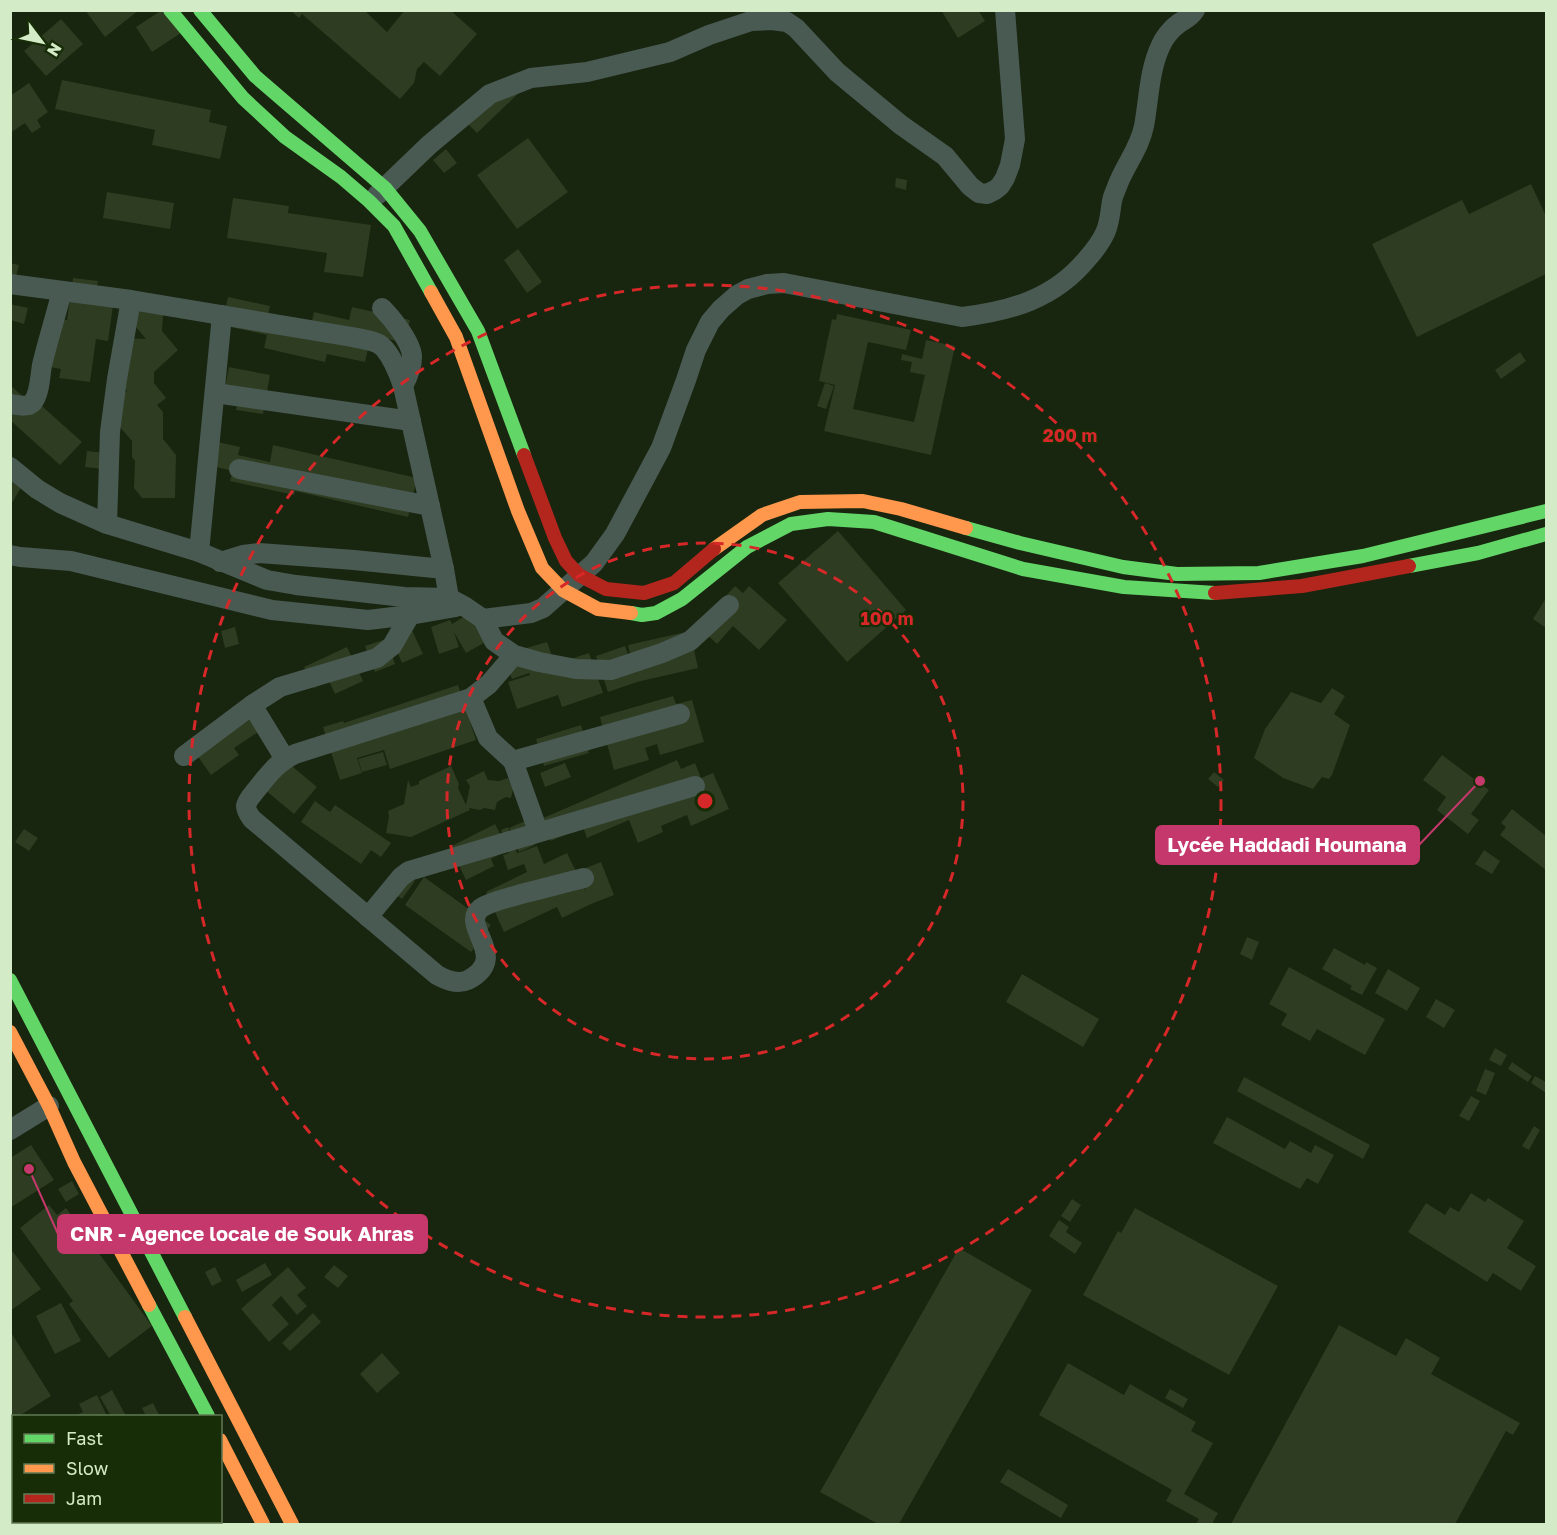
<svg xmlns="http://www.w3.org/2000/svg" width="1557" height="1535" viewBox="0 0 1557 1535" font-family="'Golos Text',sans-serif">
	<style>
		.building { fill: #2e3c21 }
		.lines { fill: none; stroke-linecap: round; stroke-linejoin: round }
		.street { stroke: #495a53; stroke-width: 20 }
		.fast { stroke: #63d668; stroke-width: 14 }
		.slow { stroke: #ff974d; stroke-width: 14 }
		.jam { stroke: #b3261e; stroke-width: 14 }
		.ring { fill: none; stroke: #d62828; stroke-width: 3; stroke-dasharray: 10 8 }
		.centre { fill: #d62828; stroke: #172d07; stroke-width: 3 }
		.ring-label { font-size: 18px; text-anchor: middle; font-weight: bold; fill: #d62828; stroke: #172d07; stroke-width: 4.5; stroke-linejoin: round; paint-order: stroke }
		.leader { fill: none; stroke: #c5386b; stroke-width: 2 }
		.callout-dot { fill: #c5386b; stroke: #172d07; stroke-width: 2 }
		.callout { fill: #c5386b; stroke: #c5386b; stroke-width: 2 }
		.callout-label { font-size: 20px; text-anchor: middle; font-weight: bold; fill: #fff }
	</style>
	<rect width="100%" height="100%" fill="#18250f"/>
	<g class="building">
		<path d="M85 10H139L105 37Z"/>
		<path d="M162 10 181 33 152 52 136 27Z"/>
		<path d="M290 10H364L387 32 405 10H450L477 34 440 76 424 62 417 69 414 83 400 99 302 14 299 18Z"/>
		<path d="M941 10H978L985 21 958 38Z"/>
		<path d="M61 19 83 44 46 76 24 51Z"/>
		<path d="M511 78 522 90 477 133 466 122Z"/>
		<path d="M62 80 211 110 209 122 227 126 220 159 152 145 155 130 55 109Z"/>
		<path d="M29 83 48 112 37 120 41 127 32 133 25 123 10 133V96Z"/>
		<path d="M528 138 568 192 517 229 477 175Z"/>
		<path d="M446 149 457 163 444 173 433 160Z"/>
		<path d="M896 178 907 180 906 190 895 187Z"/>
		<path d="M1531 184 1546 216V274L1417 337 1372 244 1462 200 1469 214Z"/>
		<path d="M107 192 174 203 170 229 103 218Z"/>
		<path d="M233 198 289 206 288 213 371 225 363 277 324 272 327 253 227 238Z"/>
		<path d="M518 249 542 282 527 293 504 260Z"/>
		<path d="M10 263 19 265 11 295H10Z"/>
		<path d="M73 278 98 281 97 288 115 291 108 341 96 339 90 382 59 378 61 369 50 367 57 319 67 320Z"/>
		<path d="M137 297 163 315 162 331 178 350 154 372V383L166 398 157 405 163 412V439L176 455 175 498H142L134 488 135 461 132 457V441L120 427 121 395 127 391 121 383 122 338 146 339 136 327Z"/>
		<path d="M228 297 270 306 268 315 311 325 314 312 349 320 352 307 410 320 405 343 371 335 365 362 327 354 325 362 264 348 267 335 222 325Z"/>
		<path d="M10 304 28 308 24 324 10 320Z"/>
		<path d="M837 314 911 330 906 350 868 342 853 409 914 422 925 375 910 372 912 362 901 360 902 354 922 359 926 340 955 346 931 455 824 431 835 385 819 381 832 319 836 320Z"/>
		<path d="M1520 352 1526 361 1501 379 1495 370Z"/>
		<path d="M229 367 270 375 263 414 236 410 238 400 223 397Z"/>
		<path d="M825 383 834 386 826 409 817 406Z"/>
		<path d="M10 385 30 403 34 399 82 442 60 465 10 420Z"/>
		<path d="M214 441 240 447 238 455 270 462 273 445 417 478 408 517 295 491 294 495 230 481 233 471 208 465Z"/>
		<path d="M87 451 105 453 103 469 85 467Z"/>
		<path d="M10 473 25 481 10 506Z"/>
		<path d="M838 531 906 610 847 662 778 583Z"/>
		<path d="M735 586 743 593 749 586 787 620 759 650 733 626 717 644 698 626Z"/>
		<path d="M1546 598V628L1533 619Z"/>
		<path d="M473 611 489 640 466 653 454 632 459 647 439 654 431 627 450 620 452 624Z"/>
		<path d="M235 627 239 644 225 648 221 631Z"/>
		<path d="M412 630 423 654 402 663 392 639Z"/>
		<path d="M690 631 698 668 637 682 608 692 596 656 625 646 635 675 628 645Z"/>
		<path d="M386 639 395 664 375 672 365 646Z"/>
		<path d="M547 642 555 664 589 653 603 693 562 707 558 695 517 709 508 682 530 675 529 673 512 679 503 655Z"/>
		<path d="M347 647 363 681 335 694 329 681 314 688 304 667Z"/>
		<path d="M458 685 476 740 390 769 384 750 357 758 362 773 340 780 323 727 343 721 344 723Z"/>
		<path d="M1332 688 1345 696 1334 714 1350 725 1332 775 1329 779 1322 777 1313 789 1283 778 1254 758 1265 729 1291 692 1321 703Z"/>
		<path d="M673 696 676 704 692 700 704 742 660 755 657 744 645 748 649 760 614 770 600 717Z"/>
		<path d="M238 704 258 732 234 748 239 755 211 775 187 741Z"/>
		<path d="M581 725 589 753 544 766 536 739Z"/>
		<path d="M275 752 317 787 294 814 252 779Z"/>
		<path d="M383 752 387 765 362 772 358 759Z"/>
		<path d="M1442 755 1489 790 1471 814 1479 820 1468 834 1437 810 1446 797 1423 780Z"/>
		<path d="M677 760 681 769 695 763 701 778 713 773 729 809 691 826 687 815 661 826 663 832 638 843 629 820 587 838 583 827 551 841 541 819Z"/>
		<path d="M565 763 571 777 545 787 540 773Z"/>
		<path d="M451 766 459 784 458 788 466 805 470 786 466 780 484 771 488 780 499 781 508 778 513 789 511 798 506 797 497 802 495 810 484 808 480 810 469 808 470 810 411 837 386 833 389 816 388 811 404 804 408 780 411 787 419 784V781Z"/>
		<path d="M1214 772 1224 780 1218 787 1208 779Z"/>
		<path d="M315 801 330 812 335 805 391 843 381 857 371 850 361 864 301 822Z"/>
		<path d="M1512 809 1546 836V870L1500 835 1506 827 1501 823Z"/>
		<path d="M525 821 535 845 519 852 509 828Z"/>
		<path d="M495 824 508 850 501 830 508 827 517 853 515 854 537 846 544 864 567 853 587 894 578 871 601 862 614 895 591 904 562 918 557 907 504 932 486 892 527 872 524 864 508 870 503 855 509 853 508 850 491 859 494 866 466 880 450 847Z"/>
		<path d="M24 829 38 838 29 851 15 842Z"/>
		<path d="M1484 850 1500 861 1492 874 1475 864Z"/>
		<path d="M398 869 415 881 402 899 385 887Z"/>
		<path d="M424 877 491 925 471 952 405 905Z"/>
		<path d="M1247 937 1259 942 1252 960 1240 954Z"/>
		<path d="M1334 948 1365 965 1366 962 1377 968 1362 995 1350 989 1352 986 1322 969Z"/>
		<path d="M1289 967 1385 1019 1365 1055 1317 1029 1310 1041 1281 1025 1287 1014 1269 1004Z"/>
		<path d="M1388 969 1420 988 1407 1011 1375 993Z"/>
		<path d="M1022 974 1099 1019 1083 1047 1006 1002Z"/>
		<path d="M1436 999 1455 1010 1444 1028 1426 1017Z"/>
		<path d="M1495 1048 1507 1055 1501 1066 1489 1060Z"/>
		<path d="M1512 1062 1532 1076 1528 1082 1508 1069Z"/>
		<path d="M1485 1069 1495 1073 1486 1095 1476 1091Z"/>
		<path d="M1535 1076 1546 1082V1093L1531 1083Z"/>
		<path d="M1244 1077 1370 1145 1363 1159 1237 1091Z"/>
		<path d="M1471 1096 1480 1101 1469 1121 1459 1116Z"/>
		<path d="M1227 1117 1285 1149 1290 1141 1311 1153 1315 1145 1334 1155 1318 1184 1307 1178 1300 1189 1213 1143Z"/>
		<path d="M1534 1126 1540 1130 1529 1150 1522 1146Z"/>
		<path d="M31 1145 54 1180 10 1208V1158Z"/>
		<path d="M72 1181 79 1194 66 1202 58 1189Z"/>
		<path d="M1471 1193 1485 1202 1488 1198 1524 1221 1507 1248 1536 1266 1521 1291 1493 1273 1487 1282 1408 1232 1426 1203 1445 1215 1450 1207 1459 1212Z"/>
		<path d="M1072 1199 1081 1205 1070 1222 1061 1216Z"/>
		<path d="M49 1205 57 1215 66 1208 152 1326 109 1358 69 1304 73 1301 20 1228Z"/>
		<path d="M1135 1208 1278 1286 1229 1375 1083 1295 1118 1231 1121 1233Z"/>
		<path d="M1059 1220 1069 1227 1066 1232 1082 1243 1075 1254 1049 1236Z"/>
		<path d="M253 1236 263 1243 256 1254 246 1248Z"/>
		<path d="M10 1248 41 1289 10 1311Z"/>
		<path d="M959 1248 1032 1290 899 1524H878L820 1492Z"/>
		<path d="M265 1263 272 1275 242 1292 236 1280Z"/>
		<path d="M334 1265 348 1276 338 1288 324 1277Z"/>
		<path d="M215 1267 222 1281 212 1286 205 1272Z"/>
		<path d="M288 1267 306 1288 297 1295 307 1306 297 1315 281 1296 272 1305 289 1324 269 1342 241 1309Z"/>
		<path d="M61 1303 81 1341 55 1354 36 1316Z"/>
		<path d="M313 1313 321 1322 290 1351 282 1343Z"/>
		<path d="M1339 1325 1396 1356 1406 1338 1440 1358 1431 1374 1520 1423 1513 1435 1506 1431 1455 1524H1231Z"/>
		<path d="M10 1331 51 1396 19 1416H14V1420L10 1422Z"/>
		<path d="M382 1353 400 1373 377 1393 360 1374Z"/>
		<path d="M1068 1363 1124 1395 1130 1384 1196 1422 1191 1431 1213 1443 1184 1494 1218 1513 1212 1524H1196L1199 1519 1166 1501 1172 1490 1039 1415Z"/>
		<path d="M1170 1389 1188 1399 1183 1408 1165 1398Z"/>
		<path d="M112 1390 126 1416H111L100 1397Z"/>
		<path d="M97 1395 107 1416H74L83 1412 79 1404Z"/>
		<path d="M153 1403 159 1415 156 1416H146L142 1408Z"/>
		<path d="M1008 1469 1068 1505 1061 1518 1000 1482Z"/>
		<path d="M10 1498H14L13 1521 10 1512Z"/>
		<path d="M13 1521 78 1522V1524H13Z"/>
		<path d="M110 1522H150L151 1524H102Z"/>
		<path d="M194 1522H210L211 1524H188Z"/>
	</g>
	<g class="lines">
		<g class="street">
			<path d="M377 195 429 145 490 94 531 78 587 72 670 52 709 35 751 21 772 20 787 22 796 28 837 72 901 125 945 156 970 186 979 193 987 194 995 190 1000 186 1005 178 1010 165 1015 139 1005 10"/>
			<path d="M10 284 131 300 352 337C361 339 371 340 379 344 390 351 399 374 403 386L444 569 449 598"/>
			<path d="M382 308C392 318 412 343 412 357 412 368 408 377 403 386"/>
			<path d="M215 393 411 421"/>
			<path d="M10 404C18 405 28 408 33 402 40 393 40 376 42 365 48 340 56 315 62 291"/>
			<path d="M10 467 37 489 60 503 107 524 199 552 267 580 296 585 404 597 449 598 464 606 483 619 531 613 543 608 594 563 615 534 661 448 686 380 696 350 710 322 721 309 737 295 748 289 767 284 784 283 962 317C1011 311 1054 299 1087 259 1094 251 1101 242 1105 233 1110 223 1110 212 1112 201 1113 195 1116 190 1118 184 1126 164 1140 147 1144 126 1149 99 1149 70 1161 45 1164 38 1171 29 1178 24 1185 19 1190 18 1195 10"/>
			<path d="M239 469 430 506"/>
			<path d="M107 524 110 432 117 379 131 300"/>
			<path d="M199 552 222 315"/>
			<path d="M10 555 20 557 71 561 272 610 368 620 410 615 456 607"/>
			<path d="M220 562 243 555 259 553 354 560 444 569"/>
			<path d="M483 619 494 641 514 655 539 662 576 669 611 670 662 653 690 641 729 605"/>
			<path d="M514 655 489 684 471 698 295 754C278 762 268 775 256 790 253 794 247 800 246 806 246 811 249 815 252 819L437 975C446 980 457 985 468 980 512 957 458 926 481 908 492 901 509 898 521 894 542 889 563 883 584 878"/>
			<path d="M471 698 488 738 513 761 538 831"/>
			<path d="M252 705 285 759"/>
			<path d="M184 756 252 705 280 687 377 658 392 646 410 615"/>
			<path d="M513 761 680 714"/>
			<path d="M368 917 401 877 409 871 695 786"/>
			<path d="M10 1130 49 1106"/>
			<path d="M152 1522 154 1524"/>
		</g>
		<g class="fast">
			<path d="M170 10 243 98 285 137 341 177 369 201 394 226 431 292"/>
			<path d="M200 10 255 76 385 188 420 231 478 331 524 455"/>
			<path d="M966 528 1020 543 1123 567 1177 574 1259 573 1363 556 1546 511"/>
			<path d="M1409 566 1478 553 1546 534"/>
			<path d="M631 613 642 615 656 613 682 599 747 547 791 524 828 519 874 522 1023 569 1124 587 1215 593"/>
			<path d="M10 980 185 1317"/>
			<path d="M149 1305 208 1416"/>
		</g>
		<g class="slow">
			<path d="M431 292 456 337 518 511 542 568 563 590 598 609 631 613"/>
			<path d="M714 549 762 515 800 502 863 501 901 509 966 528"/>
			<path d="M10 1032 49 1106 74 1162 149 1305"/>
			<path d="M185 1317 292 1524"/>
			<path d="M220 1440 263 1524"/>
		</g>
		<g class="jam">
			<path d="M524 455 555 538 566 561 579 575 606 589 644 593 674 583 714 549"/>
			<path d="M1215 593 1302 586 1409 566"/>
		</g>
	</g>
	<g class="ring">
		<circle cx="705" cy="801" r="258"/>
		<circle cx="705" cy="801" r="516"/>
	</g>
	<circle cx="705" cy="801" r="9" class="centre"/>
	<g class="ring-label">
		<text x="1070" y="442">200 m</text>
		<text x="887" y="625">100 m</text>
	</g>
	<path class="leader" d="M1480 781L1419 845M29 1169L58 1234"/>
	<g class="callout-dot">
		<circle cx="1480" cy="781" r="6"/>
		<circle cx="29" cy="1169" r="6"/>
	</g>
	<g class="callout">
		<rect x="1156" y="826" width="263" height="38" rx="6"/>
		<rect x="58" y="1215" width="369" height="38" rx="6"/>
	</g>
	<g class="callout-label">
		<text x="1287" y="852">Lycée Haddadi Houmana</text>
		<text x="242" y="1241">CNR - Agence locale de Souk Ahras</text>
	</g>
	<rect width="1557" height="1535" fill="none" stroke="#d3ebc6" stroke-width="24"/>
	<rect x="12" y="1415" width="210" height="108" fill="#172d07" stroke="#627953" stroke-width="1.5"/>
	<rect x="24" y="1434" width="30" height="9" fill="#63d668" stroke="#627953" stroke-width="1.5"/>
	<text x="66" y="1445" font-size="18" fill="#d3ebc6">Fast</text>
	<rect x="24" y="1464" width="30" height="9" fill="#ff974d" stroke="#627953" stroke-width="1.5"/>
	<text x="66" y="1475" font-size="18" fill="#d3ebc6">Slow</text>
	<rect x="24" y="1494" width="30" height="9" fill="#b3261e" stroke="#627953" stroke-width="1.5"/>
	<text x="66" y="1505" font-size="18" fill="#d3ebc6">Jam</text>
	<g transform="translate(42 42) rotate(122)" stroke="#172d07" stroke-width="4.5" paint-order="stroke">
	<path d="M0-4.5L10 22L0 15L-10 22Z" fill="#d3ebc6"/>
	<text y="-9" font-size="16" font-weight="bold" text-anchor="middle" fill="#d3ebc6">N</text>
	</g>
</svg>
